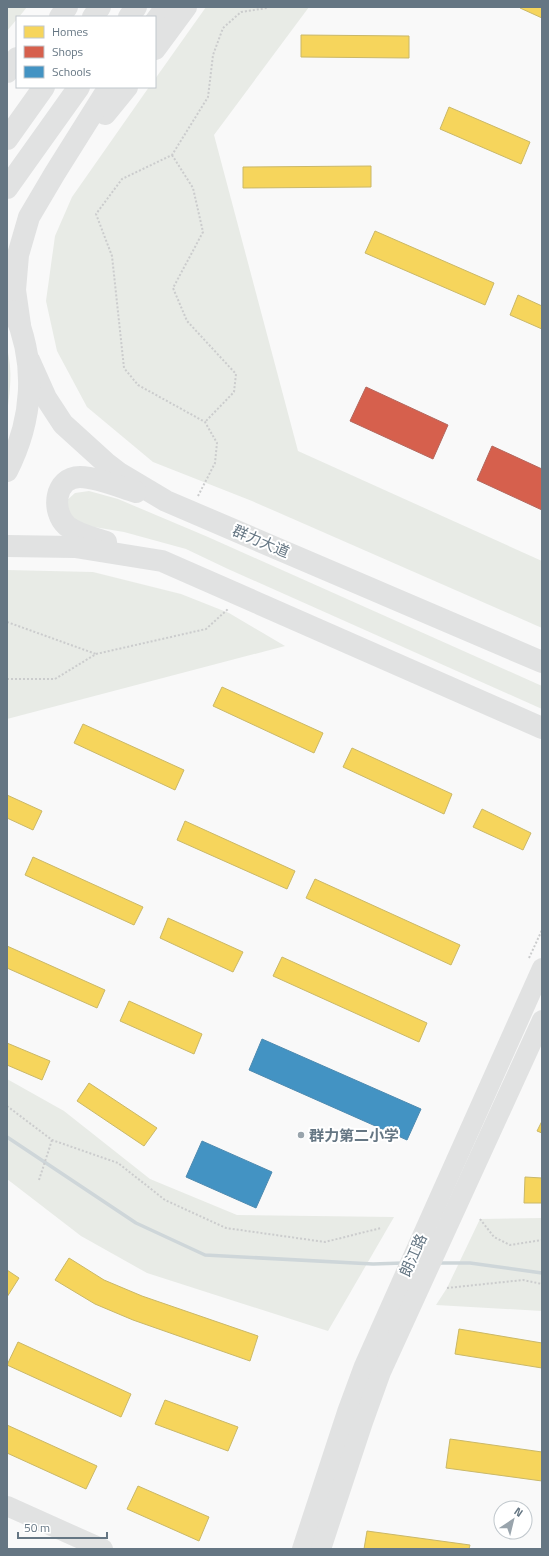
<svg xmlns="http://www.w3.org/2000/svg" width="549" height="1556" viewBox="0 0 549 1556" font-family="'Titillium Web','Noto Sans SC',sans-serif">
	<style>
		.green { fill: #e8ebe6 }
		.homes { fill: #f6d55c; stroke: #cab868 }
		.shops { fill: #d6604d; stroke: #b4675d }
		.schools { fill: #4393c3; stroke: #4d8ab0 }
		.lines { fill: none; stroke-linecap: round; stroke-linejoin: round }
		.stream { stroke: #ced6d9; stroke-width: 3.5 }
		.path { stroke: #cbcccd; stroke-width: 2; stroke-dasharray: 2 2; stroke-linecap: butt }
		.secondary { stroke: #e1e2e2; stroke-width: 20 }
		.primary { stroke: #e1e2e2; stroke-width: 22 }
		.highway { stroke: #e1e2e2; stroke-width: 22 }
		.poi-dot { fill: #99a4ac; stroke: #fff; stroke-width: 1.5 }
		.labels { text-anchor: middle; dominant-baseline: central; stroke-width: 4; stroke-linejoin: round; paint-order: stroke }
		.street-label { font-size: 15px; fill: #657683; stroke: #fff }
		.poi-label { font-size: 15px; font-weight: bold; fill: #657683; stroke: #fff; text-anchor: start }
	</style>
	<rect width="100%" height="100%" fill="#f9f9f9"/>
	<g class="green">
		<path d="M7 7H27L19 17H17V19L7 31Z"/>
		<path d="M206 7H309L214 135 298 451 542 561V628L252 501 153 462 87 407 57 351 46 301 55 236 72 197 149 87H155V79Z"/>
		<path d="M7 348C13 373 10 389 7 414Z"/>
		<path d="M89 491 118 499 208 537 542 686V709L228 569 186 549 124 532 82 525 68 515 65 502 75 493Z"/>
		<path d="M7 570 93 572 181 594 229 613 285 646 7 719Z"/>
		<path d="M7 1079 64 1111 150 1179 237 1215 394 1217 328 1331 147 1273 81 1236 7 1179Z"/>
		<path d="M542 1218V1311L436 1305 447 1288 480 1219Z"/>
	</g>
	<g class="homes">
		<path d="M521 7H542V18L520 8Z"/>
		<path d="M301 35 409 36V58L301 57Z"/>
		<path d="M449 107 530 142 521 164 440 129Z"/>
		<path d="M371 166V187L243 188V167Z"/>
		<path d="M375 231 494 283 485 305 365 253Z"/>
		<path d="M518 295 542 306V329L510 315Z"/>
		<path d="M222 687 323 733 314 753 213 706Z"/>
		<path d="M83 724 184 770 175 790 74 743Z"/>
		<path d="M352 748 452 794 444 814 343 767Z"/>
		<path d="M7 795 42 811 33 830 7 818Z"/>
		<path d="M482 809 531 833 523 850 473 827Z"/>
		<path d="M185 821 295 871 287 889 177 840Z"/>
		<path d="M33 857 143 907 134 925 25 875Z"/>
		<path d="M315 879 460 945 451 965 306 898Z"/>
		<path d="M168 918 243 952 233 972 160 938Z"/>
		<path d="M7 946 105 990 97 1008 7 968Z"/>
		<path d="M282 957 427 1023 419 1042 273 976Z"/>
		<path d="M129 1001 202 1034 194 1054 120 1021Z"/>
		<path d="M7 1043 50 1061 42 1080 7 1065Z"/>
		<path d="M89 1083 157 1128 144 1146 77 1101Z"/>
		<path d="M542 1121V1133L537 1131Z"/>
		<path d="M525 1177 542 1178V1203H524Z"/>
		<path d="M69 1258 104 1280 142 1296 258 1336 250 1361 133 1320 95 1304 55 1280Z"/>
		<path d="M7 1270 19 1278 7 1297Z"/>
		<path d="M459 1329 542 1343V1368L455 1354Z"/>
		<path d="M18 1342 131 1394 121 1417 7 1365Z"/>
		<path d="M165 1400 238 1427 228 1451 155 1424Z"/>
		<path d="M7 1425 97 1466 86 1489 7 1453Z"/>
		<path d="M450 1439 542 1452V1481L446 1468Z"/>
		<path d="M138 1486 209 1517 199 1541 127 1509Z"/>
		<path d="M367 1531 470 1545 469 1549H364Z"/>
	</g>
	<g class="shops">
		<path d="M366 387 448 425 433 459 350 421Z"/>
		<path d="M492 446 542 469V510L477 480Z"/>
	</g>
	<g class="schools">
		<path d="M262 1039 421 1109 407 1140 249 1070Z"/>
		<path d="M202 1141 272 1172 256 1208 186 1177Z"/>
	</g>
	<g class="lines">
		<g class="stream">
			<path d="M7 1137 136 1223 205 1255 373 1264 403 1263"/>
			<path d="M437 1263H470L542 1273"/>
		</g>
		<g class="path">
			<path d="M172 155 193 188 203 232 173 288 187 321 236 374 234 392 205 422"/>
			<path d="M198 496 215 463 217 443 205 422 138 385 124 368 112 256 96 214 122 179 172 155 208 97 213 55 223 28 241 12 267 8 268 7"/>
			<path d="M7 622 96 654"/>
			<path d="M7 679H55L96 654 206 629 228 609"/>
			<path d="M529 958 542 930"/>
			<path d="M7 1106 52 1140 118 1163 165 1200 226 1228 325 1242 381 1228"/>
			<path d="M39 1180 52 1140"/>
			<path d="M480 1219 494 1237 510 1245 542 1240"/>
			<path d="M447 1288 523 1280 542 1284"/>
		</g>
		<g class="secondary">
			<path d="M7 1506 103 1549"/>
			<path d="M302 1549 347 1412 364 1366 542 968"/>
			<path d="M321 1549 363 1422 381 1372 542 1020"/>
		</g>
		<g class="primary">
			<path d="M29 360 46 398 63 424 106 463 119 473 166 501 542 662"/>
			<path d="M106 542C94 538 77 534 67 526 51 512 54 477 80 477 96 477 120 487 136 492"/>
			<path d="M7 546 75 547 162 561 542 728"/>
		</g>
		<g class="highway">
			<path d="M60 17 67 7"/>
			<path d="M93 17 100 7"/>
			<path d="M129 17 136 7"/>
			<path d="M155 22 166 7"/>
			<path d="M155 49 186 7"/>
			<path d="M7 72 17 58"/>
			<path d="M105 114 127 87"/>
			<path d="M7 139 44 87"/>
			<path d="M7 188 79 87"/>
			<path d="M20 325 15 290 18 255 29 217 55 173 109 87"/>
			<path d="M7 471C33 420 37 364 14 311"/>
		</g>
	</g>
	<circle class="poi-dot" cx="301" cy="1135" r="4"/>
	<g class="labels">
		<g class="street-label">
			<text transform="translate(261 541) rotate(23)">群力大道</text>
			<text transform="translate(413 1255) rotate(-66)">朗江路</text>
		</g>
		<g class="poi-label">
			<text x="309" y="1135">群力第二小学</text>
		</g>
	</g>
	<rect width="549" height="1556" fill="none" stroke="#657683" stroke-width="16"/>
	<rect x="16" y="16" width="140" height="72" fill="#ffffff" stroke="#c1c8cd"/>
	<rect x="24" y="26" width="20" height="12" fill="#f6d55c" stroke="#c1c8cd"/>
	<text x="52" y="36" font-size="12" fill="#657683">Homes</text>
	<rect x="24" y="46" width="20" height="12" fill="#d6604d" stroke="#c1c8cd"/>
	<text x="52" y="56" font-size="12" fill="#657683">Shops</text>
	<rect x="24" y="66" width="20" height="12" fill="#4393c3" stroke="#c1c8cd"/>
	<text x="52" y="76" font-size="12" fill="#657683">Schools</text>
	<g transform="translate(513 1520) rotate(35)"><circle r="19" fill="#ffffff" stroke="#c1c8cd"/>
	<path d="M0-3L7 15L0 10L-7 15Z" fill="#99a4ac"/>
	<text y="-6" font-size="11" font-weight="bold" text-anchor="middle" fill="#657683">N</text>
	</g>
	<path d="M18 1532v6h89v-6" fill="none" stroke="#657683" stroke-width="2"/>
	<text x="24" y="1532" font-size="12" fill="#657683" stroke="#ffffff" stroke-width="3" paint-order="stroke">50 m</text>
</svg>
